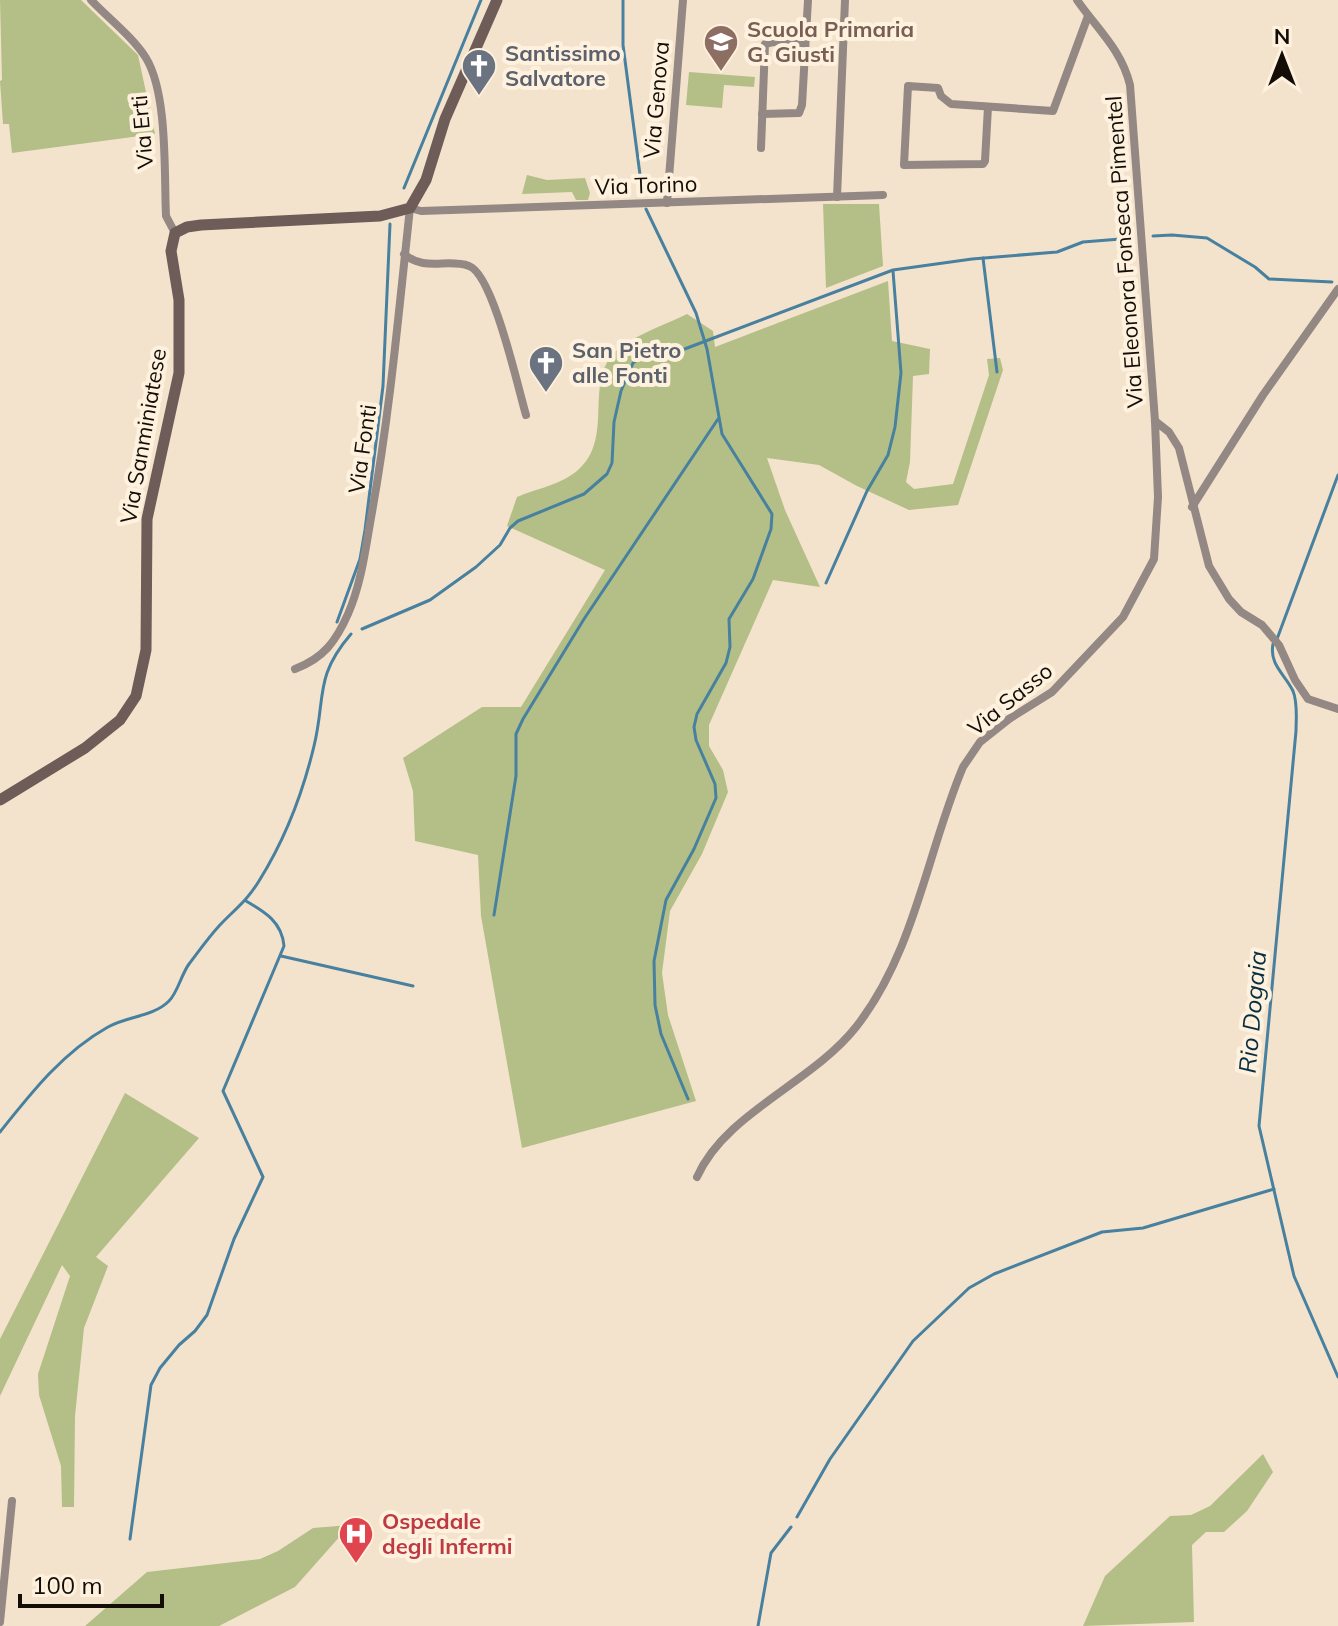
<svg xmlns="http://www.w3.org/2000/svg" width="1338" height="1626" viewBox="0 0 1338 1626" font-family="Mulish,sans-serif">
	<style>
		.green { fill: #b3bf87 }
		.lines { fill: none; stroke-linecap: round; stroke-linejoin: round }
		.stream { stroke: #48809f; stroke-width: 3 }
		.minor { stroke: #948884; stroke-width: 8 }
		.secondary { stroke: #6d5c57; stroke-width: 11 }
		.labels { text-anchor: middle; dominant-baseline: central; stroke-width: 8; stroke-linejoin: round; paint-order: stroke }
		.education-label { font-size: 22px; font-weight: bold; fill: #785e54; stroke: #fef1de; text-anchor: start }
		.worship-label { font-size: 22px; font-weight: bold; fill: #5b616d; stroke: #fef1de; text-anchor: start }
		.street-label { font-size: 22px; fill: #130d06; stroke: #fef1de }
		.health-label { font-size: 22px; font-weight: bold; fill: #be3a42; stroke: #fef1de; text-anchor: start }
		.water-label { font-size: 24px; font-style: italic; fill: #062e40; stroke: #fef1de }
	</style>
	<rect width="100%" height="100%" fill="#f4e3cc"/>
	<g class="green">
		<path d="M0 0H81L138 55 155 134 12 153 9 124H3L0 81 2 80Z"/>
		<path d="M689 72 755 77 754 87 724 85 722 108 686 105Z"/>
		<path d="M527 175 547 180 585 178 590 193 588 200H576L572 192 522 194Z"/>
		<path d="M879 204 883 266 826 288 823 204Z"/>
		<path d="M888 281 892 341 930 349 929 374 913 376 910 462 906 482 914 489 953 484 989 375 987 359 1000 358 1003 370 958 505 909 510 857 486 819 465 767 458 785 510 820 587 773 580 709 725V746L723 770 728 792 702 854 670 911 662 973 668 1015 696 1101 522 1148 481 916 478 855 415 841 413 791 403 758 482 707H521L605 570 507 526 517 497C538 488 561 485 578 470 615 438 583 382 616 351 628 338 669 323 687 314L713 331 715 347Z"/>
		<path d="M125 1093 199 1138 96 1257 108 1266 84 1328 75 1416 74 1507H62L61 1466 39 1395 38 1374 70 1276 62 1265 0 1396V1339Z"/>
		<path d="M1263 1454 1273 1472 1247 1511 1224 1532H1206L1192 1545 1194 1622 1083 1626 1105 1576 1170 1516 1191 1515 1210 1506Z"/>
		<path d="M350 1525 295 1587 219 1626H85L147 1572 260 1559 278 1551 313 1528Z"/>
	</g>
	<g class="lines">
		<g class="stream">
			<path d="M623 0V45L642 190"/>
			<path d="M404 188 481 0"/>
			<path d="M646 209 696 313 707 349 722 434 772 514 771 529 753 579 729 619 730 647 726 663 697 714 694 727 696 740 715 784 716 798 694 849 666 900 654 961 655 1005 661 1034 688 1099"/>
			<path d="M1153 236 1172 235 1207 238 1255 267 1269 279 1332 282"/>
			<path d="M983 258 997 372"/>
			<path d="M826 583 867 491 888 455 895 427 901 373 893 271"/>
			<path d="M337 622 360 559 365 530 383 386 390 224"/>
			<path d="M362 629 430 600 476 567 500 545 510 528 518 521 584 494 607 474 612 463 614 422 621 391 633 363 644 354 682 350 893 270 972 259 1057 252 1083 242 1133 238"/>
			<path d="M1277 639 1338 475"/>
			<path d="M1273 644C1269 665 1285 674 1293 691 1298 703 1296 719 1296 731L1259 1126 1294 1276 1338 1377"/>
			<path d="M494 915 516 776V734L523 719 584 619 718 419"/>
			<path d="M281 956 413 986"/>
			<path d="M0 1132C31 1093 63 1052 108 1027 127 1016 153 1017 169 1001 178 992 181 975 189 964 199 951 208 938 219 926 235 909 246 902 259 881 284 841 303 792 314 746 326 697 314 677 351 634"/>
			<path d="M797 1517 830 1459 913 1341 969 1288 994 1274 1102 1232 1143 1228 1274 1189"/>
			<path d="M130 1539 151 1385 160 1368 179 1345 195 1331 207 1315 234 1239 263 1177 223 1091 284 946C282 922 265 912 246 901"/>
			<path d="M758 1626 771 1553 791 1527"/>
		</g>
		<g class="minor">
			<path d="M91 0C108 18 133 37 146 58 168 94 164 174 166 216L175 233"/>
			<path d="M988 107 985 161 983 164 904 165 908 86 938 88 941 96 951 104 1053 111 1088 16"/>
			<path d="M762 114 799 113 802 105 808 0"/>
			<path d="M761 148 765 44 773 42 805 44"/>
			<path d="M837 197 845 0"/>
			<path d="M667 203 683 0"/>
			<path d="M404 254C425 272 447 258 469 266 493 274 518 388 526 415"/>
			<path d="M1155 421 1169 432 1179 448 1209 566 1229 599 1241 612 1262 625 1279 645 1295 680 1308 699 1338 709"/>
			<path d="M1192 507 1263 395 1338 289"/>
			<path d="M295 669C324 658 336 641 348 614 362 582 366 545 372 512 390 412 399 309 410 208L421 211 883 195"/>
			<path d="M697 1177C725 1113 812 1083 856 1027 915 952 927 852 963 767L980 742 1009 719 1052 692 1123 617 1154 559 1158 497 1155 421 1130 85C1121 49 1097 29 1077 0"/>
			<path d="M0 1622 12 1501"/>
		</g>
		<path class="secondary" d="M0 800 85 748 120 720 136 696 146 650 147 519 179 373V300L171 251 175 233 187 227 201 225 380 216 410 208 426 180 445 119 497 0"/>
	</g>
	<defs>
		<symbol id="school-pin" viewBox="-11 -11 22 30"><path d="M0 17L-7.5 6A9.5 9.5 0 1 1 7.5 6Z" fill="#8d6e63" stroke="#fef1de"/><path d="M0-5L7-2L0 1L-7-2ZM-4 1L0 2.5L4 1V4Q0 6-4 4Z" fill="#fff"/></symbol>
		<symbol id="church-pin" viewBox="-11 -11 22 30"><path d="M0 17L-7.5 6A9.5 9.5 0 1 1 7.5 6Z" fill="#6b7280" stroke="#fef1de"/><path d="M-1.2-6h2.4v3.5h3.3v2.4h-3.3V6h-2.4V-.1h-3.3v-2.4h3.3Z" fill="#fff"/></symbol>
		<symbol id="hospital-pin" viewBox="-11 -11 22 30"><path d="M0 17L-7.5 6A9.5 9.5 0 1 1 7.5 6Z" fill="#e0444e" stroke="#fef1de"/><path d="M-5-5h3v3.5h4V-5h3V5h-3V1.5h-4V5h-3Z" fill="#fff"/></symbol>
	</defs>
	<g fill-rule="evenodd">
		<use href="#school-pin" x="701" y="22" width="40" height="54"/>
		<use href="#church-pin" x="459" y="46" width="40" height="54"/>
		<use href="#church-pin" x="526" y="343" width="40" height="54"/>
		<use href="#hospital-pin" x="336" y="1514" width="40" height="54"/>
	</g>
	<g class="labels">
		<g class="education-label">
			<text x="747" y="29">Scuola Primaria<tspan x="747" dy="25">G. Giusti</tspan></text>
		</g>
		<g class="worship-label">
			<text x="505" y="53">Santissimo<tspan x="505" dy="25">Salvatore</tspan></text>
			<text x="572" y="350">San Pietro<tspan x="572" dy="25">alle Fonti</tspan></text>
		</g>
		<g class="street-label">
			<text transform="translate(656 100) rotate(-85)">Via Genova</text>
			<text transform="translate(142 132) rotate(-95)">Via Erti</text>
			<text transform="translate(646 185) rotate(-2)">Via Torino</text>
			<text transform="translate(1124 252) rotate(-94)">Via Eleonora Fonseca Pimentel</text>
			<text transform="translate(143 436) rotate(-80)">Via Sanminiatese</text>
			<text transform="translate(362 449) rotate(-82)">Via Fonti</text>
			<text transform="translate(1010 699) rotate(-39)">Via Sasso</text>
		</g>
		<g class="health-label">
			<text x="382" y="1521">Ospedale<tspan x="382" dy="25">degli Infermi</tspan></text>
		</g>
		<g class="water-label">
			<text transform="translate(1252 1012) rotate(-85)">Rio Dogaia</text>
		</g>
	</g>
	<g transform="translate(1282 56)" stroke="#fef1de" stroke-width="6" paint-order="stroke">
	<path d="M0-6L14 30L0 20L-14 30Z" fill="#130d06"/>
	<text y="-12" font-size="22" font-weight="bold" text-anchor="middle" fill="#130d06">N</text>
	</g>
	<path d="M20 1594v12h142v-12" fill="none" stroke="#130d06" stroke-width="4"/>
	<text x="32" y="1594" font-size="24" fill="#130d06" stroke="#fef1de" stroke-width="6" paint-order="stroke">100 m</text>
</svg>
